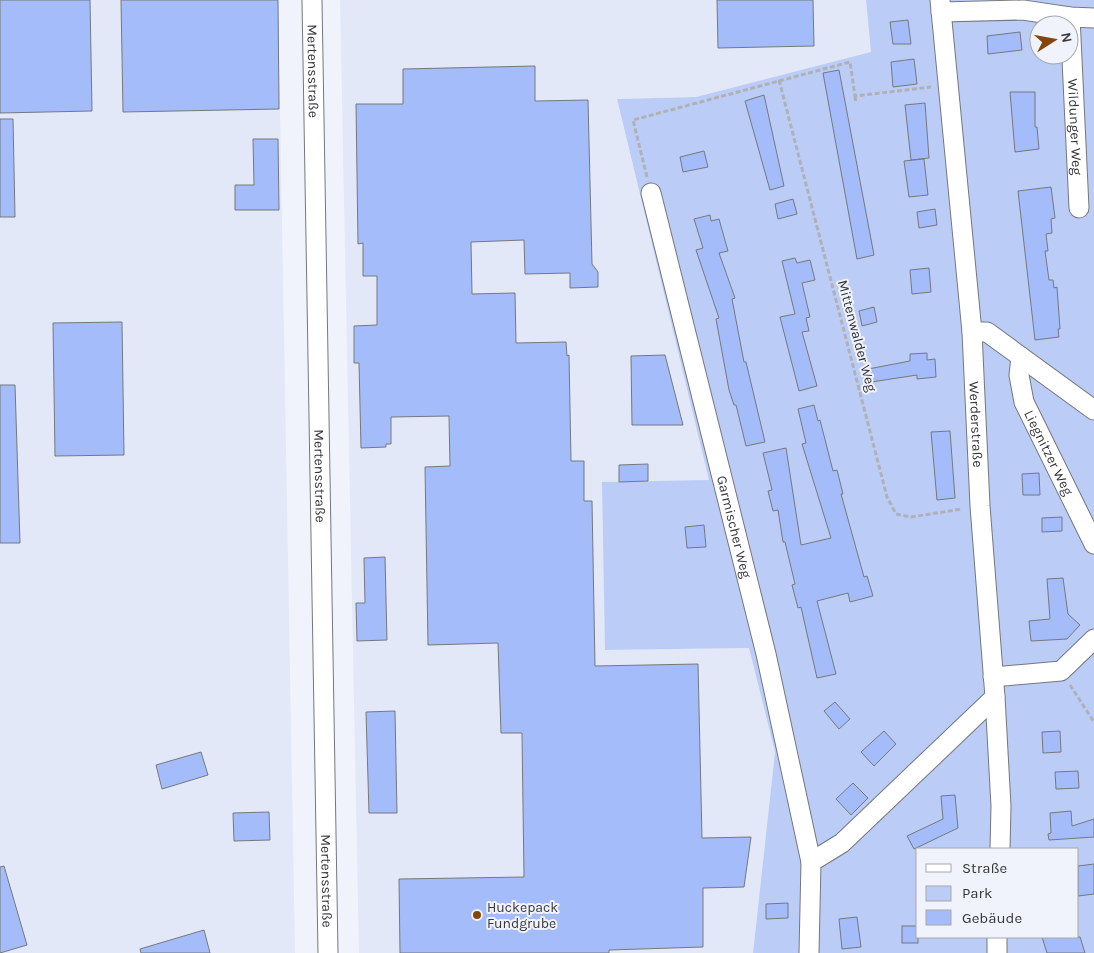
<svg xmlns="http://www.w3.org/2000/svg" width="1094" height="953" viewBox="0 0 1094 953" font-family="Karla,sans-serif">
	<style>
		.built { fill: #e2e8f7 }
		.green { fill: #bbcdf7; fill-rule: evenodd }
		.building { fill: #a4bcf9; stroke: #75787e }
		.lines { fill: none; stroke-linecap: round; stroke-linejoin: round }
		.minor-casing { stroke: #74777d; stroke-width: 21 }
		.path { stroke: #afb1b7; stroke-width: 3; stroke-dasharray: 5 2.5; stroke-linecap: butt }
		.minor { stroke: #fff; stroke-width: 19 }
		.poi-dot { fill: #85460c; stroke: #f0f3fb; stroke-width: 2 }
		.labels { text-anchor: middle; dominant-baseline: central; stroke-width: 4; stroke-linejoin: round; paint-order: stroke }
		.street-label { font-size: 14px; fill: #353639; stroke: #f0f3fb }
		.poi-label { font-size: 14px; fill: #353639; stroke: #f0f3fb; text-anchor: start }
	</style>
	<rect width="100%" height="100%" fill="#f0f3fb"/>
	<g class="built">
		<path d="M0 0H278L295 953H0Z"/>
		<path d="M340 0H866L872 52 696 97 617 99 709 480 604 650 749 648 775 752 753 953H359Z"/>
	</g>
	<path class="green" d="M866 0H1094V953H753L775 752 749 648 605 650 602 482 709 480 617 99 696 97 871 52ZM1039 25H1069V55H1039ZM918 849H1078V937H918Z"/>
	<g class="building">
		<path d="M0 0H90L92 111 0 113Z"/>
		<path d="M121 0H278L279 109 123 112Z"/>
		<path d="M717 0H813L814 46 718 48Z"/>
		<path d="M908 20 911 44H893L890 22Z"/>
		<path d="M1020 32 1022 50 988 54 987 36Z"/>
		<path d="M914 59 917 84 893 87 891 62Z"/>
		<path d="M535 66V101L588 100 592 264 598 272V287L570 288V273L525 274 524 240 471 242 472 294 515 293 516 343 566 342 567 356 569 355 571 461H584V501H592L595 666 698 664 702 838 751 837 744 887 703 888V947L609 950V953H400L399 879 524 877 522 733H501L498 643 428 645 425 467 450 466 449 416 391 417V444H386V447L361 448 359 363H354V326L377 325V276H363V243L358 244 356 104H403V69Z"/>
		<path d="M839 70 874 255 857 259 823 73Z"/>
		<path d="M1010 92H1035V127H1037L1039 149 1015 152Z"/>
		<path d="M764 95 784 186 770 190 745 101Z"/>
		<path d="M925 103 929 158 911 160 905 105Z"/>
		<path d="M0 119H13L15 217H0Z"/>
		<path d="M253 139H278L279 210H235V185H254Z"/>
		<path d="M704 151 708 167 683 172 680 157Z"/>
		<path d="M924 159 928 195 909 197 904 161Z"/>
		<path d="M1051 187 1055 218 1051 219 1052 233 1046 234 1048 251H1045L1049 280H1053L1054 288 1057 287 1060 329H1058L1059 337 1035 340 1018 191Z"/>
		<path d="M793 199 797 214 778 219 775 204Z"/>
		<path d="M935 209 937 225 919 228 917 212Z"/>
		<path d="M710 215 711 221 719 219 728 251 719 253 735 298 732 299 744 362H746L765 442 746 446 736 405H734L729 390 716 319 719 318 696 250 703 248 694 219Z"/>
		<path d="M795 258 797 263 810 260 815 280 802 283 810 317 806 318 809 331 802 332 817 386 799 391 780 317 795 314 782 261Z"/>
		<path d="M929 268 931 292 912 294 910 270Z"/>
		<path d="M874 307 877 322 862 326 859 311Z"/>
		<path d="M122 322 124 455 55 456 53 323Z"/>
		<path d="M927 353V360L935 359 936 377 917 379V375L865 383 863 370 910 361V354Z"/>
		<path d="M665 355 683 425H632L631 356Z"/>
		<path d="M0 385H15L20 543H0Z"/>
		<path d="M814 405 818 421 820 420 833 471 837 470 843 494H841L864 577 867 576 873 596 850 602 848 593 817 601 836 674 817 678 801 607 798 608 792 585 795 584 785 542H783L778 510 773 511 768 491 772 490 763 453 786 448 801 545 831 538 802 444 806 443 798 409Z"/>
		<path d="M950 431 955 498 937 500 931 432Z"/>
		<path d="M648 464V481L619 482V465Z"/>
		<path d="M1039 473 1040 495H1023L1022 474Z"/>
		<path d="M1062 517V531L1042 532V518Z"/>
		<path d="M704 525 706 547 687 548 685 527Z"/>
		<path d="M385 557 387 640 357 641 356 603H365L364 558Z"/>
		<path d="M1063 578 1068 614 1080 625 1067 639 1031 641 1029 621 1050 619 1047 579Z"/>
		<path d="M835 702 850 719 839 729 824 711Z"/>
		<path d="M395 711 397 813H369L366 712Z"/>
		<path d="M884 731 896 744 874 766 861 752Z"/>
		<path d="M1060 731 1061 752 1043 753 1042 732Z"/>
		<path d="M201 752 208 775 162 789 156 765Z"/>
		<path d="M1078 771 1079 788 1056 789 1055 772Z"/>
		<path d="M853 783 868 798 851 815 836 799Z"/>
		<path d="M955 795 958 828 914 849 907 836 943 819 941 796Z"/>
		<path d="M1071 811 1072 826 1094 819V837L1049 840 1048 834 1051 833 1050 813Z"/>
		<path d="M269 812 270 840 234 841 233 813Z"/>
		<path d="M1094 864V894L1078 896V866Z"/>
		<path d="M4 866 27 945 0 953V867Z"/>
		<path d="M788 903V918L766 919V904Z"/>
		<path d="M857 917 861 947 842 949 839 919Z"/>
		<rect x="902" y="926" width="16" height="17"/>
		<path d="M204 930 210 953H141L140 949Z"/>
		<path d="M1042 937H1080L1085 953H1047Z"/>
	</g>
	<g class="lines">
		<defs>
			<g id="minor">
				<path id="s1" d="M312 0 328 953"/>
				<path id="s2" d="M940 0 972 332 980 506 995 697 1001 806 1000 849"/>
				<path d="M941 12 1023 10 1070 17 1094 18"/>
				<path id="s3" d="M1070 17 1079 208"/>
				<path id="s4" d="M651 193 766 654 811 862"/>
				<path d="M972 332H987L1094 410"/>
				<path id="s5" d="M1021 357 1019 375 1024 402 1094 544"/>
				<path d="M993 677 1061 671 1094 639"/>
				<path d="M809 953 811 862 842 843 995 697"/>
				<path d="M997 953V937"/>
			</g>
		</defs>
		<use href="#minor" class="minor-casing"/>
		<g class="path">
			<path d="M779 80 887 497 896 514 911 517 962 509"/>
			<path d="M855 96 856 103"/>
			<path d="M647 177 633 120 850 62 855 96 931 87"/>
			<path d="M1070 685 1094 722"/>
		</g>
		<use href="#minor" class="minor"/>
	</g>
	<circle class="poi-dot" cx="477" cy="915" r="5"/>
	<g class="labels">
		<g class="street-label">
			<text stroke="none"><textPath href="#s1" startOffset="71">Mertensstraße</textPath></text>
			<text stroke="none"><textPath href="#s3" startOffset="110">Wildunger Weg</textPath></text>
			<text transform="translate(857 336) rotate(75)">Mittenwalder Weg</text>
			<text stroke="none"><textPath href="#s2" startOffset="426">Werderstraße</textPath></text>
			<text stroke="none"><textPath href="#s5" startOffset="102">Liegnitzer Weg</textPath></text>
			<text stroke="none"><textPath href="#s1" startOffset="476">Mertensstraße</textPath></text>
			<text stroke="none"><textPath href="#s4" startOffset="344">Garmischer Weg</textPath></text>
			<text stroke="none"><textPath href="#s1" startOffset="881">Mertensstraße</textPath></text>
		</g>
		<g class="poi-label">
			<text x="487" y="907">Huckepack<tspan x="487" dy="16">Fundgrube</tspan></text>
		</g>
	</g>
	<rect x="916" y="848" width="162" height="90" fill="#f0f3fb" stroke="#a5a7ad"/>
	<rect x="926" y="864" width="25" height="8" fill="#ffffff" stroke="#a5a7ad"/>
	<text x="962" y="873" font-size="15" fill="#353639">Straße</text>
	<rect x="926" y="886" width="25" height="15" fill="#bbcdf7" stroke="#a5a7ad"/>
	<text x="962" y="898" font-size="15" fill="#353639">Park</text>
	<rect x="926" y="910" width="25" height="15" fill="#a4bcf9" stroke="#a5a7ad"/>
	<text x="962" y="923" font-size="15" fill="#353639">Gebäude</text>
	<g transform="translate(1054 40) rotate(79)"><circle r="24" fill="#f0f3fb" stroke="#a5a7ad"/>
	<path d="M0-4L9 19L0 12L-9 19Z" fill="#85460c"/>
	<text y="-8" font-size="14" font-weight="bold" text-anchor="middle" fill="#353639">N</text>
	</g>
</svg>
